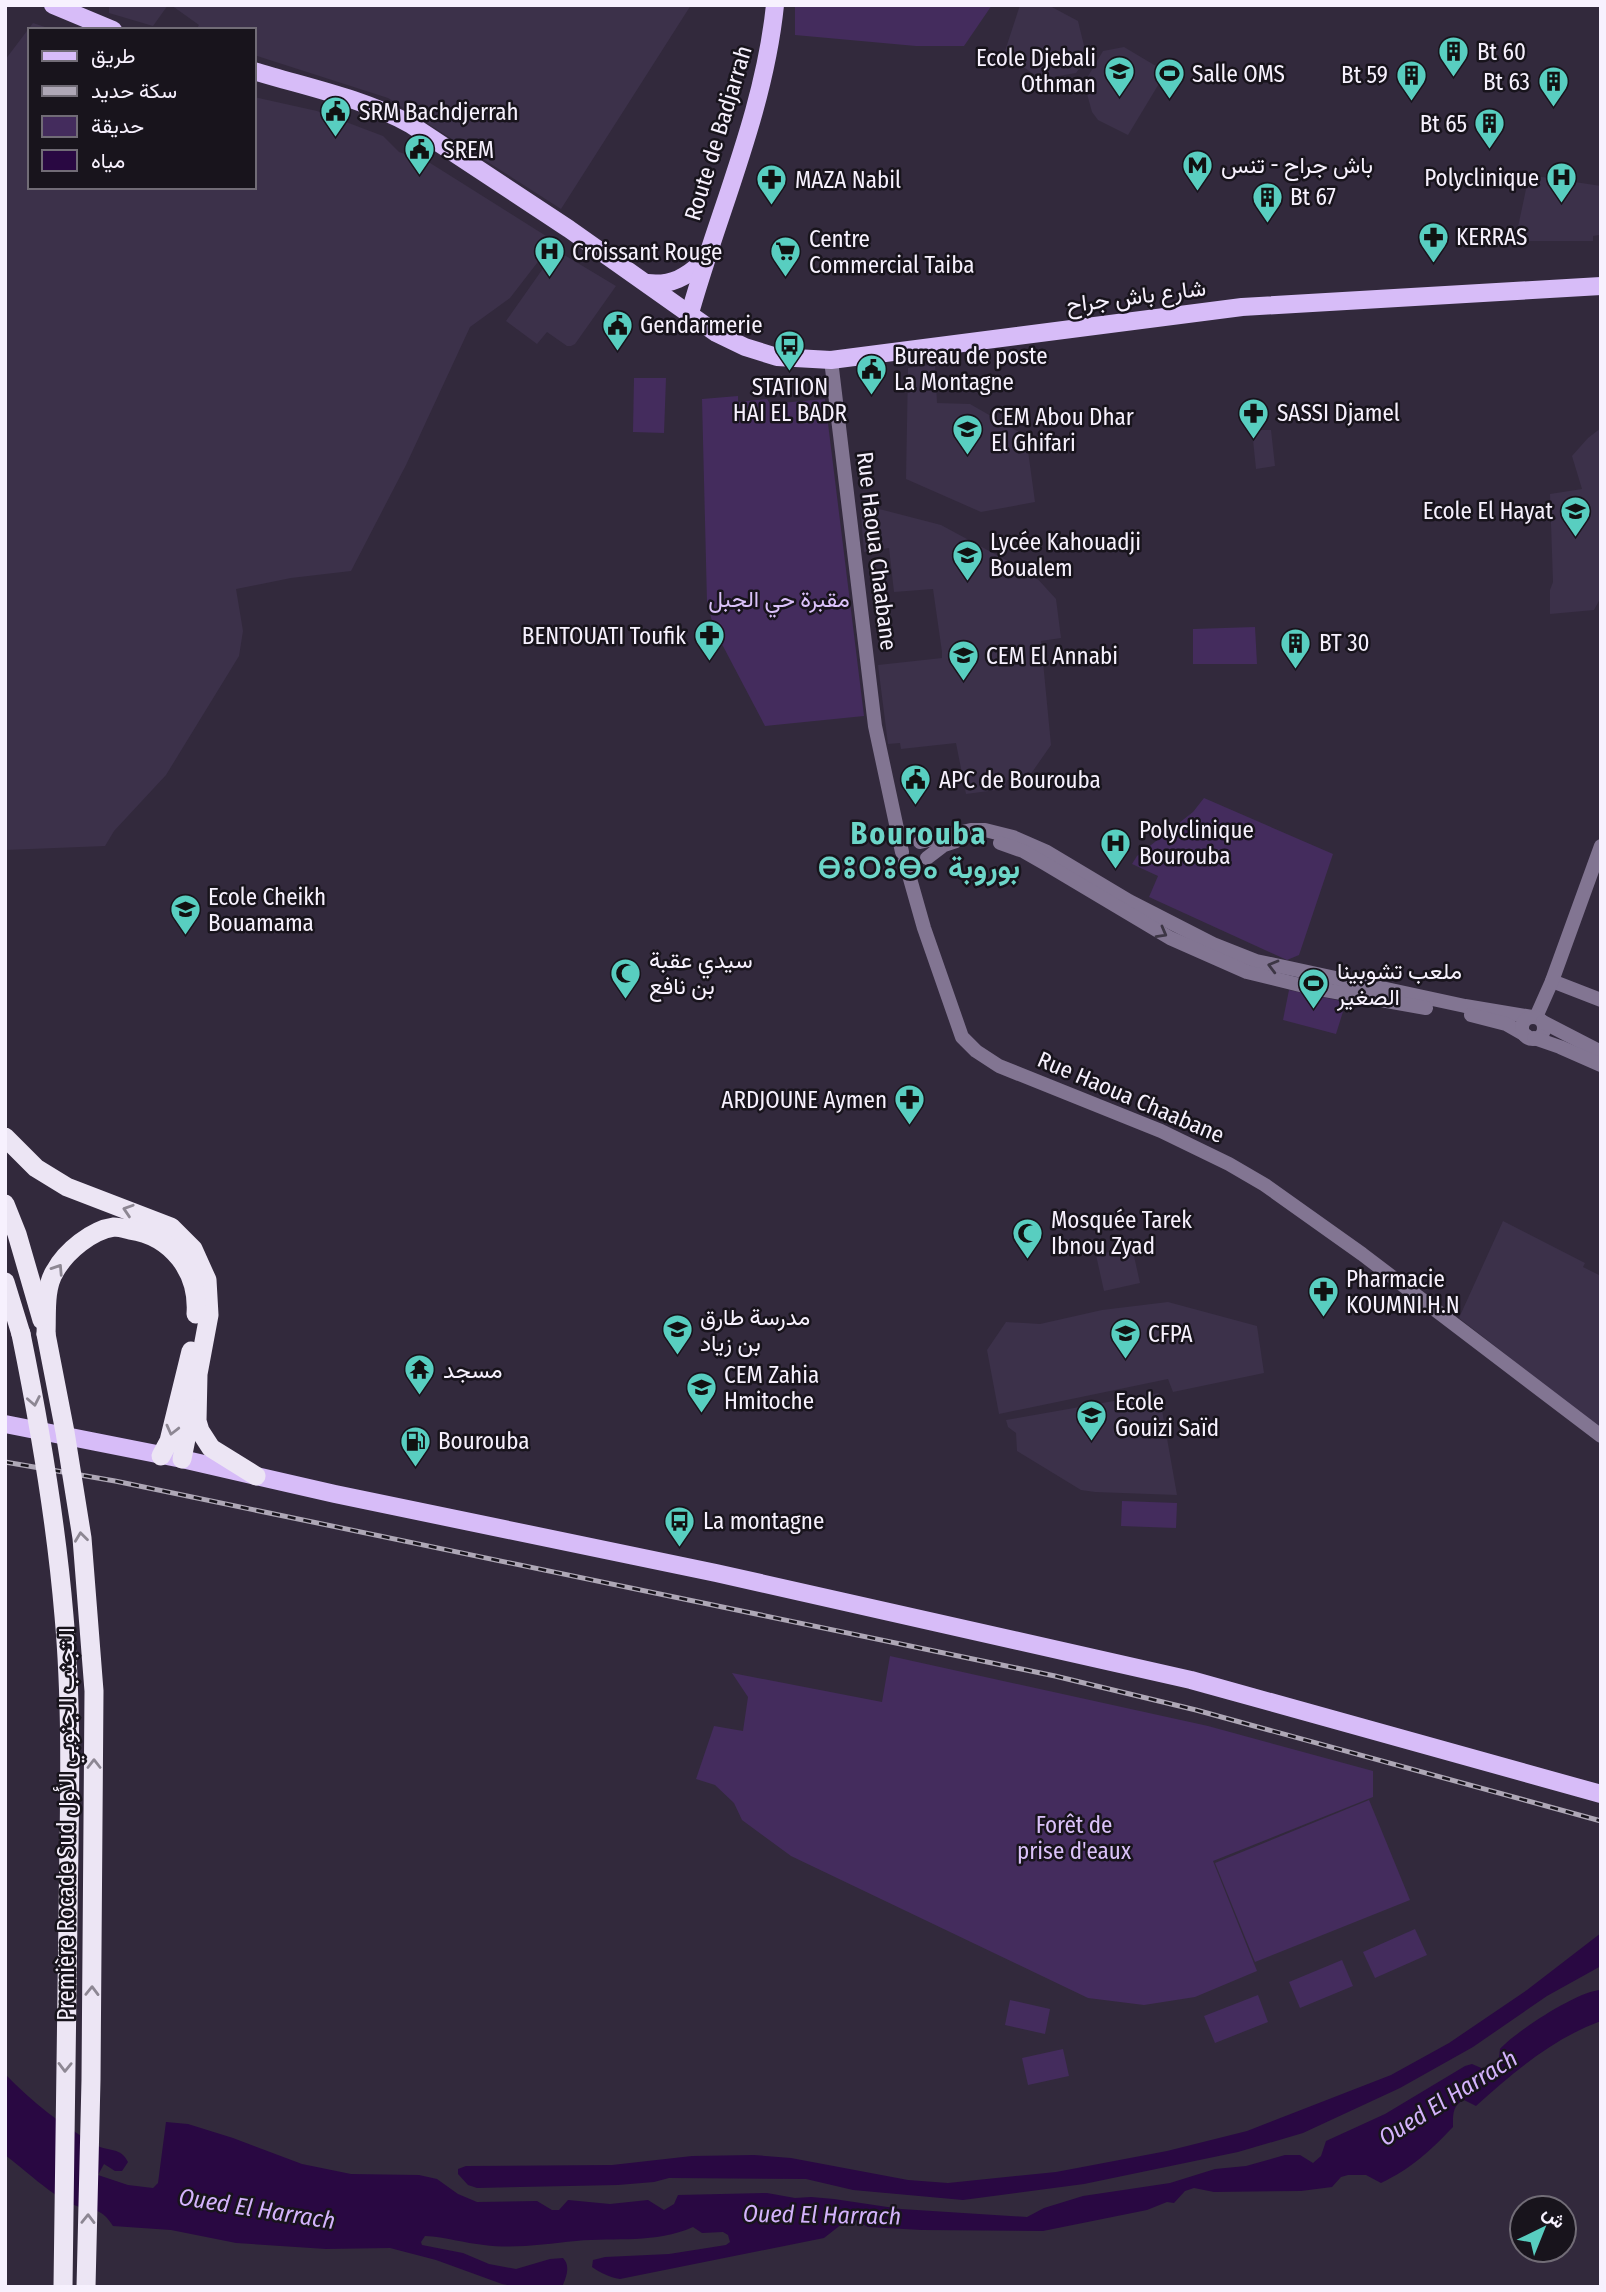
<svg xmlns="http://www.w3.org/2000/svg" width="1606" height="2292" viewBox="0 0 1606 2292" font-family="'Fira Sans Condensed',Vazirmatn,'Noto Sans Tifinagh',sans-serif">
	<style>
		.built { fill: #3c314a }
		.green { fill: #442c5d }
		.water { fill: #290842 }
		.lines { fill: none; stroke-linecap: round; stroke-linejoin: round }
		.minor { stroke: #827592; stroke-width: 14 }
		.major { stroke: #d7bcf8; stroke-width: 18 }
		.highway { stroke: #ece5f4; stroke-width: 19 }
		.rail-casing { stroke: #aea7b6; stroke-width: 5 }
		.rail { stroke: #18141c; stroke-width: 2.5; stroke-dasharray: 8; stroke-linecap: butt }
		.highway-bridge { stroke: #ece5f4; stroke-width: 19 }
		.oneway { stroke: #3d3645 }
		.oneway2 { stroke: #8d8793 }
		.labels { text-anchor: middle; dominant-baseline: central; stroke-width: 5; stroke-linejoin: round; paint-order: stroke }
		.poi-label { font-size: 23px; fill: #f7f1fe; stroke: #18141c; text-anchor: start }
		.street-label { font-size: 23px; fill: #f7f1fe; stroke: #18141c }
		.park-label { font-size: 23px; fill: #dbc2f9; stroke: #18141c }
		.water-label { font-size: 24px; font-style: italic; fill: #d4b3fc; stroke: #18141c }
		.district-label { font-size: 30px; font-weight: bold; letter-spacing: 2px; fill: #6cd5c8; stroke: #18141c }
	</style>
	<rect width="100%" height="100%" fill="#32293c"/>
	<g class="built">
		<path d="M109 5H168L153 26 109 13Z"/>
		<path d="M171 5H691L561 209 388 98 254 55V30H196L199 25Z"/>
		<path d="M1020 5H1048L1078 21 1087 58 1076 73 1041 79 1004 54Z"/>
		<path d="M33 23 54 30H30V187H254V97L317 111 383 136 399 152 405 154 409 151 419 156 554 241 510 298 470 327 406 465 351 571 291 578 236 589 243 631 239 656 166 775 114 831 105 846 5 850V60Z"/>
		<path d="M1124 47 1166 72 1128 135 1098 120 1092 112 1084 83 1103 51Z"/>
		<path d="M1529 175 1601 186V225L1599 235 1593 236V241H1515Z"/>
		<path d="M556 250 616 286 575 344 571 346H567L547 332 537 344 506 321Z"/>
		<path d="M935 364 937 403 970 404 1026 436 1035 502 981 512 906 479 908 368Z"/>
		<path d="M1601 428V597L1594 610 1550 614V590L1553 582 1550 494 1582 489 1572 456 1588 438Z"/>
		<path d="M1252 430H1271L1275 466 1256 469Z"/>
		<path d="M860 504 941 525 1034 575 1056 599 1061 638 1041 641 1051 745 1028 778 1007 780 1004 789 966 794 956 743 901 749 900 743 888 744 878 665 942 658V652L933 589 894 592 889 548 864 552Z"/>
		<path d="M1503 1221 1585 1263 1583 1267 1601 1276V1429L1459 1318Z"/>
		<path d="M1132 1247 1140 1283 1104 1291 1096 1255Z"/>
		<path d="M1168 1302 1257 1326 1264 1373 1173 1392 1168 1379 999 1414 987 1350 1006 1322 1040 1324 1102 1310Z"/>
		<path d="M1159 1393 1177 1495 1095 1492 1081 1490 1017 1451 1016 1433 1008 1427 1006 1420Z"/>
	</g>
	<g class="green">
		<path d="M795 5H992L964 46H916L795 35Z"/>
		<path d="M634 378H666L664 433 633 432Z"/>
		<path d="M738 396V402L767 399 770 404 825 399 864 716 765 726 714 629 707 602 702 399Z"/>
		<path d="M1255 627 1257 664H1193V629Z"/>
		<path d="M1204 798 1333 854 1299 955 1287 960 1149 897 1158 876 1132 864 1137 856 1193 812Z"/>
		<path d="M1289 990 1346 1002 1336 1034 1283 1020Z"/>
		<path d="M1122 1501 1177 1503 1176 1528 1121 1526Z"/>
		<path d="M890 1656 1208 1726 1373 1771V1797L1213 1861 1257 1971 1195 1997 1144 2005 1088 1998 791 1856 742 1820 734 1803 715 1785 696 1779 714 1726 743 1731 748 1697 732 1673 882 1702Z"/>
		<path d="M1369 1800 1410 1900 1255 1962 1215 1863Z"/>
		<path d="M1415 1929 1427 1955 1375 1978 1363 1952Z"/>
		<path d="M1342 1960 1353 1986 1300 2008 1289 1982Z"/>
		<path d="M1258 1995 1268 2022 1215 2043 1204 2016Z"/>
		<path d="M1010 2000 1050 2009 1045 2034 1005 2025Z"/>
		<path d="M1063 2049 1069 2076 1028 2085 1022 2058Z"/>
	</g>
	<g class="water">
		<path d="M1601 1933V1966L1547 1996 1473 2047 1400 2088 1303 2133 1238 2152 1084 2184 963 2200 853 2190 806 2179 669 2178 654 2182 618 2185 477 2188 468 2185 458 2174V2169L466 2166 612 2165 692 2156 754 2155 791 2158 908 2180 948 2183 1056 2172 1167 2151 1247 2131 1391 2075 1449 2043 1527 1990Z"/>
		<path d="M1601 1990V2021C1552 2039 1514 2072 1476 2106L1464 2100C1452 2105 1453 2116 1453 2127 1429 2152 1412 2168 1381 2183L1366 2175H1348L1341 2177 1332 2187 1301 2191 1214 2192 1194 2188 1185 2191 1174 2203 1167 2202 1147 2210 1043 2231 922 2230 868 2227 856 2220H847L824 2238 620 2279C609 2277 601 2273 592 2267L593 2260 605 2257 669 2254 726 2245 730 2242 728 2235 723 2232 702 2233 693 2227C655 2244 616 2237 576 2241 546 2244 514 2249 484 2245 464 2243 446 2237 425 2236L421 2242 422 2245 463 2253 489 2264 516 2269 550 2259 563 2258C571 2266 566 2278 562 2287H517L502 2284 436 2260 390 2248 326 2249 236 2243 171 2230 113 2226C99 2204 91 2213 72 2204 51 2195 24 2169 5 2155V2074C33 2103 62 2125 96 2145 109 2152 121 2147 128 2162L122 2171H115L104 2164 98 2175 128 2185 153 2188 158 2183 166 2122 188 2124 233 2138 302 2164 351 2174 419 2175 437 2179 458 2194 477 2202 537 2201 552 2210H559L568 2200 610 2204 648 2200 664 2210 674 2204 678 2195 767 2193 795 2198 811 2197 834 2199 901 2209 1027 2217 1044 2208 1083 2196 1170 2183 1215 2169 1246 2166 1285 2155H1300L1313 2163 1321 2156 1326 2141 1385 2114 1465 2066 1472 2064 1486 2070 1494 2068 1499 2058 1500 2049C1515 2032 1579 1990 1601 1990Z"/>
	</g>
	<g class="lines">
		<g class="minor">
			<path d="M831 360 875 726 902 852"/>
			<path d="M920 842 971 830H985L1013 837 1047 852 1129 901 1213 944 1256 961 1465 1006 1532 1017"/>
			<path d="M1000 843 1023 851 1044 863 1170 938 1247 972 1308 987 1426 1008"/>
			<path d="M927 858 944 845 956 841"/>
			<path d="M905 861 924 928 962 1037 976 1051 999 1066 1161 1131 1229 1164 1265 1185 1362 1254 1601 1436"/>
			<path d="M1552 981 1601 1000"/>
			<path d="M1471 1015 1506 1024 1527 1036"/>
			<path d="M1536 1017 1552 981 1601 846"/>
			<circle cx="1533" cy="1028" r="11"/>
			<path d="M1543 1022 1601 1052"/>
			<path d="M1534 1038 1560 1047 1601 1065"/>
		</g>
		<g class="major">
			<path d="M53 5 113 30"/>
			<path d="M254 71C306 87 362 98 410 124L569 229 716 333 745 347 777 357 831 360 1242 307 1601 286"/>
			<path d="M647 283C672 286 686 277 704 261"/>
			<path d="M690 313C719 210 764 112 775 5"/>
			<path d="M5 1424 182 1459 335 1494 716 1573 1191 1680 1601 1794"/>
		</g>
		<g class="highway">
			<path d="M5 1137 36 1168 67 1187 171 1227 193 1249 207 1280 209 1315 198 1374 197 1421 200 1431 211 1448 256 1476"/>
			<path d="M5 1204 17 1234 42 1320"/>
			<path d="M5 1282 21 1334"/>
			<path d="M46 1334C47 1315 44 1288 55 1271 66 1251 92 1230 114 1227 119 1227 126 1229 130 1230 172 1236 199 1272 196 1314"/>
			<path d="M161 1456 169 1441 191 1351"/>
			<path d="M182 1459 192 1409"/>
		</g>
		<defs>
			<path id="rail" d="M5 1462 115 1481 1055 1676 1196 1710 1601 1821"/>
		</defs>
		<use href="#rail" class="rail-casing"/>
		<use href="#rail" class="rail"/>
		<g class="highway-bridge">
			<path d="M21 1334C40 1427 56 1521 64 1616 73 1716 69 1817 68 1917 66 2040 64 2163 63 2287"/>
			<path d="M46 1334 65 1432 82 1538 94 1691 91 2080 86 2287"/>
		</g>
	</g>
	<defs><path id="oneway-chevron" d="M-2-3.5L2.5 0L-2 3.5" fill="none" stroke-width="1.6" stroke-linecap="round" stroke-linejoin="round" transform="scale(1.75)"/></defs>
	<g class="oneway">
		<use href="#oneway-chevron" transform="translate(1162 933) rotate(29)"/>
		<use href="#oneway-chevron" transform="translate(1273 966) rotate(-165)"/>
	</g>
	<g class="oneway2">
		<use href="#oneway-chevron" transform="translate(128 1210) rotate(-162)"/>
		<use href="#oneway-chevron" transform="translate(58 1269) rotate(-57)"/>
		<use href="#oneway-chevron" transform="translate(34 1401) rotate(79)"/>
		<use href="#oneway-chevron" transform="translate(172 1430) rotate(104)"/>
		<use href="#oneway-chevron" transform="translate(81 1537) rotate(-97)"/>
		<use href="#oneway-chevron" transform="translate(94 1764) rotate(-90)"/>
		<use href="#oneway-chevron" transform="translate(92 1991) rotate(-89)"/>
		<use href="#oneway-chevron" transform="translate(65 2067) rotate(91)"/>
		<use href="#oneway-chevron" transform="translate(88 2219) rotate(-89)"/>
	</g>
	<defs>
		<symbol id="building-pin" viewBox="-11 -11 22 30"><path d="M0 17L-7.5 6A9.5 9.5 0 1 1 7.5 6Z" fill="#58cec0" stroke="#18141c"/><path d="M-4-6H4V6H1V3H-1V6H-4ZM-2.5-4.3h1.7v1.8h-1.7ZM.8-4.3h1.7v1.8H.8ZM-2.5-1h1.7V.8h-1.7ZM.8-1h1.7V.8H.8Z" fill="#111"/></symbol>
		<symbol id="school-pin" viewBox="-11 -11 22 30"><path d="M0 17L-7.5 6A9.5 9.5 0 1 1 7.5 6Z" fill="#58cec0" stroke="#18141c"/><path d="M0-5L7-2L0 1L-7-2ZM-4 1L0 2.5L4 1V4Q0 6-4 4Z" fill="#111"/></symbol>
		<symbol id="stadium-pin" viewBox="-11 -11 22 30"><path d="M0 17L-7.5 6A9.5 9.5 0 1 1 7.5 6Z" fill="#58cec0" stroke="#18141c"/><path d="M0-5a6.5 5 0 1 0 0 10a6.5 5 0 1 0 0-10ZM-3.5-1.8h7v3.6h-7Z" fill="#111"/></symbol>
		<symbol id="civic-pin" viewBox="-11 -11 22 30"><path d="M0 17L-7.5 6A9.5 9.5 0 1 1 7.5 6Z" fill="#58cec0" stroke="#18141c"/><path d="M-.6-6.5H3V-4.5H.6V-3L4-1V1h2V6H-6V1h2V-1L-.6-3ZM-1.2 2.5V6h2.4V2.5Z" fill="#111"/></symbol>
		<symbol id="metro-pin" viewBox="-11 -11 22 30"><path d="M0 17L-7.5 6A9.5 9.5 0 1 1 7.5 6Z" fill="#58cec0" stroke="#18141c"/><path d="M-5.5 5V-5H-3L0 0L3-5H5.5V5H3V-.5L0 4L-3-.5V5Z" fill="#111"/></symbol>
		<symbol id="hospital-pin" viewBox="-11 -11 22 30"><path d="M0 17L-7.5 6A9.5 9.5 0 1 1 7.5 6Z" fill="#58cec0" stroke="#18141c"/><path d="M-5-5h3v3.5h4V-5h3V5h-3V1.5h-4V5h-3Z" fill="#111"/></symbol>
		<symbol id="pharmacy-pin" viewBox="-11 -11 22 30"><path d="M0 17L-7.5 6A9.5 9.5 0 1 1 7.5 6Z" fill="#58cec0" stroke="#18141c"/><path d="M-2-6h4v4h4v4h-4v4h-4v-4h-4v-4h4Z" fill="#111"/></symbol>
		<symbol id="supermarket-pin" viewBox="-11 -11 22 30"><path d="M0 17L-7.5 6A9.5 9.5 0 1 1 7.5 6Z" fill="#58cec0" stroke="#18141c"/><path d="M-6-5.5h2.5l.6 2H6L4.5 2H-2.5L-4.4-4H-6ZM-1.5 3.2a1.3 1.3 0 1 0 .1 0ZM3 3.2a1.3 1.3 0 1 0 .1 0Z" fill="#111"/></symbol>
		<symbol id="bus-pin" viewBox="-11 -11 22 30"><path d="M0 17L-7.5 6A9.5 9.5 0 1 1 7.5 6Z" fill="#58cec0" stroke="#18141c"/><path d="M-5-6H5V4H4V6H2V4H-2V6H-4V4H-5ZM-3.5-4V0h7V-4ZM-3.5 1.2v1.5H-2V1.2ZM2 1.2v1.5H3.5V1.2Z" fill="#111"/></symbol>
		<symbol id="mosque-pin" viewBox="-11 -11 22 30"><path d="M0 17L-7.5 6A9.5 9.5 0 1 1 7.5 6Z" fill="#58cec0" stroke="#18141c"/><path d="M3.5-4.9A6 6 0 1 0 3.5 4.9A5 5 0 1 1 3.5-4.9Z" fill="#111"/></symbol>
		<symbol id="university-pin" viewBox="-11 -11 22 30"><path d="M0 17L-7.5 6A9.5 9.5 0 1 1 7.5 6Z" fill="#58cec0" stroke="#18141c"/><path d="M0-5L7-2L0 1L-7-2ZM-4 1L0 2.5L4 1V4Q0 6-4 4Z" fill="#111"/></symbol>
		<symbol id="temple-pin" viewBox="-11 -11 22 30"><path d="M0 17L-7.5 6A9.5 9.5 0 1 1 7.5 6Z" fill="#58cec0" stroke="#18141c"/><path d="M0-6L5-2H3V0L6.5 2.5H4V6H1.5V3h-3V6H-4V2.5H-6.5L-3 0V-2H-5Z" fill="#111"/></symbol>
		<symbol id="fuel-pin" viewBox="-11 -11 22 30"><path d="M0 17L-7.5 6A9.5 9.5 0 1 1 7.5 6Z" fill="#58cec0" stroke="#18141c"/><path d="M-5.5-6h7V0h2V4h1.3V-2.5L3-4.5l.8-.8L6-3V5H2.5V1h-1V6h-7ZM-4.2-4.7v3.2H.2V-4.7Z" fill="#111"/></symbol>
	</defs>
	<g fill-rule="evenodd">
		<use href="#building-pin" x="1436" y="34" width="35" height="47"/>
		<use href="#school-pin" x="1102" y="54" width="35" height="47"/>
		<use href="#stadium-pin" x="1152" y="56" width="35" height="47"/>
		<use href="#building-pin" x="1394" y="58" width="35" height="47"/>
		<use href="#building-pin" x="1536" y="64" width="35" height="47"/>
		<use href="#civic-pin" x="318" y="94" width="35" height="47"/>
		<use href="#building-pin" x="1472" y="106" width="35" height="47"/>
		<use href="#civic-pin" x="402" y="132" width="35" height="47"/>
		<use href="#metro-pin" x="1180" y="148" width="35" height="47"/>
		<use href="#hospital-pin" x="1544" y="160" width="35" height="47"/>
		<use href="#pharmacy-pin" x="754" y="162" width="35" height="47"/>
		<use href="#building-pin" x="1250" y="180" width="35" height="47"/>
		<use href="#pharmacy-pin" x="1416" y="220" width="35" height="47"/>
		<use href="#hospital-pin" x="532" y="234" width="35" height="47"/>
		<use href="#supermarket-pin" x="768" y="234" width="35" height="47"/>
		<use href="#civic-pin" x="600" y="308" width="35" height="47"/>
		<use href="#bus-pin" x="772" y="328" width="35" height="47"/>
		<use href="#civic-pin" x="854" y="352" width="35" height="47"/>
		<use href="#pharmacy-pin" x="1236" y="396" width="35" height="47"/>
		<use href="#school-pin" x="950" y="412" width="35" height="47"/>
		<use href="#school-pin" x="1558" y="494" width="35" height="47"/>
		<use href="#school-pin" x="950" y="538" width="35" height="47"/>
		<use href="#pharmacy-pin" x="692" y="618" width="35" height="47"/>
		<use href="#building-pin" x="1278" y="626" width="35" height="47"/>
		<use href="#school-pin" x="946" y="638" width="35" height="47"/>
		<use href="#civic-pin" x="898" y="762" width="35" height="47"/>
		<use href="#hospital-pin" x="1098" y="826" width="35" height="47"/>
		<use href="#school-pin" x="168" y="892" width="35" height="47"/>
		<use href="#mosque-pin" x="608" y="956" width="35" height="47"/>
		<use href="#stadium-pin" x="1296" y="966" width="35" height="47"/>
		<use href="#pharmacy-pin" x="892" y="1082" width="35" height="47"/>
		<use href="#mosque-pin" x="1010" y="1216" width="35" height="47"/>
		<use href="#pharmacy-pin" x="1306" y="1274" width="35" height="47"/>
		<use href="#school-pin" x="660" y="1312" width="35" height="47"/>
		<use href="#university-pin" x="1108" y="1316" width="35" height="47"/>
		<use href="#temple-pin" x="402" y="1352" width="35" height="47"/>
		<use href="#school-pin" x="684" y="1370" width="35" height="47"/>
		<use href="#school-pin" x="1074" y="1398" width="35" height="47"/>
		<use href="#fuel-pin" x="398" y="1424" width="35" height="47"/>
		<use href="#bus-pin" x="662" y="1504" width="35" height="47"/>
	</g>
	<g class="labels">
		<g class="poi-label">
			<text x="1477" y="52">Bt 60</text>
			<text x="1096" y="58" text-anchor="end">Ecole Djebali<tspan x="1096" dy="26">Othman</tspan></text>
			<text x="1192" y="74">Salle OMS</text>
			<text x="1388" y="75" text-anchor="end">Bt 59</text>
			<text x="1530" y="82" text-anchor="end">Bt 63</text>
			<text x="359" y="112">SRM Bachdjerrah</text>
			<text x="1467" y="124" text-anchor="end">Bt 65</text>
			<text x="443" y="150">SREM</text>
			<text x="1221" y="165">باش جراح - تنس</text>
			<text x="1539" y="178" text-anchor="end">Polyclinique</text>
			<text x="795" y="180">MAZA Nabil</text>
			<text x="1290" y="197">Bt 67</text>
			<text x="1456" y="237">KERRAS</text>
			<text x="809" y="239">Centre<tspan x="809" dy="26">Commercial Taiba</tspan></text>
			<text x="572" y="252">Croissant Rouge</text>
			<text x="640" y="325">Gendarmerie</text>
			<text x="894" y="356">Bureau de poste<tspan x="894" dy="26">La Montagne</tspan></text>
			<text x="790" y="387" text-anchor="middle">STATION<tspan x="790" dy="26">HAI EL BADR</tspan></text>
			<text x="1277" y="413">SASSI Djamel</text>
			<text x="991" y="417">CEM Abou Dhar<tspan x="991" dy="26">El Ghifari</tspan></text>
			<text x="1553" y="511" text-anchor="end">Ecole El Hayat</text>
			<text x="990" y="542">Lycée Kahouadji<tspan x="990" dy="26">Boualem</tspan></text>
			<text x="686" y="636" text-anchor="end">BENTOUATI Toufik</text>
			<text x="1319" y="643">BT 30</text>
			<text x="986" y="656">CEM El Annabi</text>
			<text x="939" y="780">APC de Bourouba</text>
			<text x="1139" y="830">Polyclinique<tspan x="1139" dy="26">Bourouba</tspan></text>
			<text x="208" y="897">Ecole Cheikh<tspan x="208" dy="26">Bouamama</tspan></text>
			<text x="649" y="960">سيدي عقبة<tspan x="649" dy="26">بن نافع</tspan></text>
			<text x="1337" y="971">ملعب تشوبينا<tspan x="1337" dy="26">الصغير</tspan></text>
			<text x="887" y="1100" text-anchor="end">ARDJOUNE Aymen</text>
			<text x="1051" y="1220">Mosquée Tarek<tspan x="1051" dy="26">Ibnou Zyad</tspan></text>
			<text x="1346" y="1279">Pharmacie<tspan x="1346" dy="26">KOUMNI.H.N</tspan></text>
			<text x="700" y="1317">مدرسة طارق<tspan x="700" dy="26">بن زياد</tspan></text>
			<text x="1148" y="1334">CFPA</text>
			<text x="443" y="1370">مسجد</text>
			<text x="724" y="1375">CEM Zahia<tspan x="724" dy="26">Hmitoche</tspan></text>
			<text x="1115" y="1402">Ecole<tspan x="1115" dy="26">Gouizi Saïd</tspan></text>
			<text x="438" y="1441">Bourouba</text>
			<text x="703" y="1521">La montagne</text>
		</g>
		<g class="street-label">
			<text transform="translate(718 133) rotate(-73)">Route de Badjarrah</text>
			<text transform="translate(1136 296) rotate(-7)">شارع باش جراح</text>
			<text transform="translate(877 551) rotate(83)">Rue Haoua Chaabane</text>
			<text transform="translate(1131 1097) rotate(23)">Rue Haoua Chaabane</text>
			<text transform="translate(66 1824) rotate(-90)">Première Rocade Sud التجنب الجنوبي الأول</text>
		</g>
		<g class="park-label">
			<text x="779" y="599">مقبرة حي الجبل</text>
			<text x="1074" y="1825">Forêt de<tspan x="1074" dy="26">prise d'eaux</tspan></text>
		</g>
		<g class="water-label">
			<text transform="translate(1448 2098) rotate(-32)">Oued El Harrach</text>
			<text transform="translate(257 2209) rotate(9)">Oued El Harrach</text>
			<text transform="translate(822 2215) rotate(1)">Oued El Harrach</text>
		</g>
		<g class="district-label">
			<text x="919" y="834">Bourouba<tspan x="919" dy="34">ⴱⵓⵔⵓⴱⴰ بوروبة</tspan></text>
		</g>
	</g>
	<rect width="1606" height="2292" fill="none" stroke="#f7f1fe" stroke-width="14"/>
	<rect x="28" y="28" width="228" height="161" fill="#18141c" stroke="#716c76" stroke-width="2"/>
	<rect x="42" y="51" width="35" height="10" fill="#d7bcf8" stroke="#716c76" stroke-width="2"/>
	<text x="91" y="63" font-size="21" fill="#f7f1fe">طريق</text>
	<rect x="42" y="86" width="35" height="10" fill="#aea7b6" stroke="#716c76" stroke-width="2"/>
	<text x="91" y="98" font-size="21" fill="#f7f1fe">سكة حديد</text>
	<rect x="42" y="116" width="35" height="21" fill="#442c5d" stroke="#716c76" stroke-width="2"/>
	<text x="91" y="133" font-size="21" fill="#f7f1fe">حديقة</text>
	<rect x="42" y="150" width="35" height="21" fill="#290842" stroke="#716c76" stroke-width="2"/>
	<text x="91" y="168" font-size="21" fill="#f7f1fe">مياه</text>
	<g transform="translate(1543 2229) rotate(43)"><circle r="33" fill="#18141c" stroke="#716c76" stroke-width="2"/>
	<path d="M0-5L12 26L0 18L-12 26Z" fill="#58cec0"/>
	<text y="-10" font-size="19" font-weight="bold" text-anchor="middle" fill="#f7f1fe">ش</text>
	</g>
</svg>
